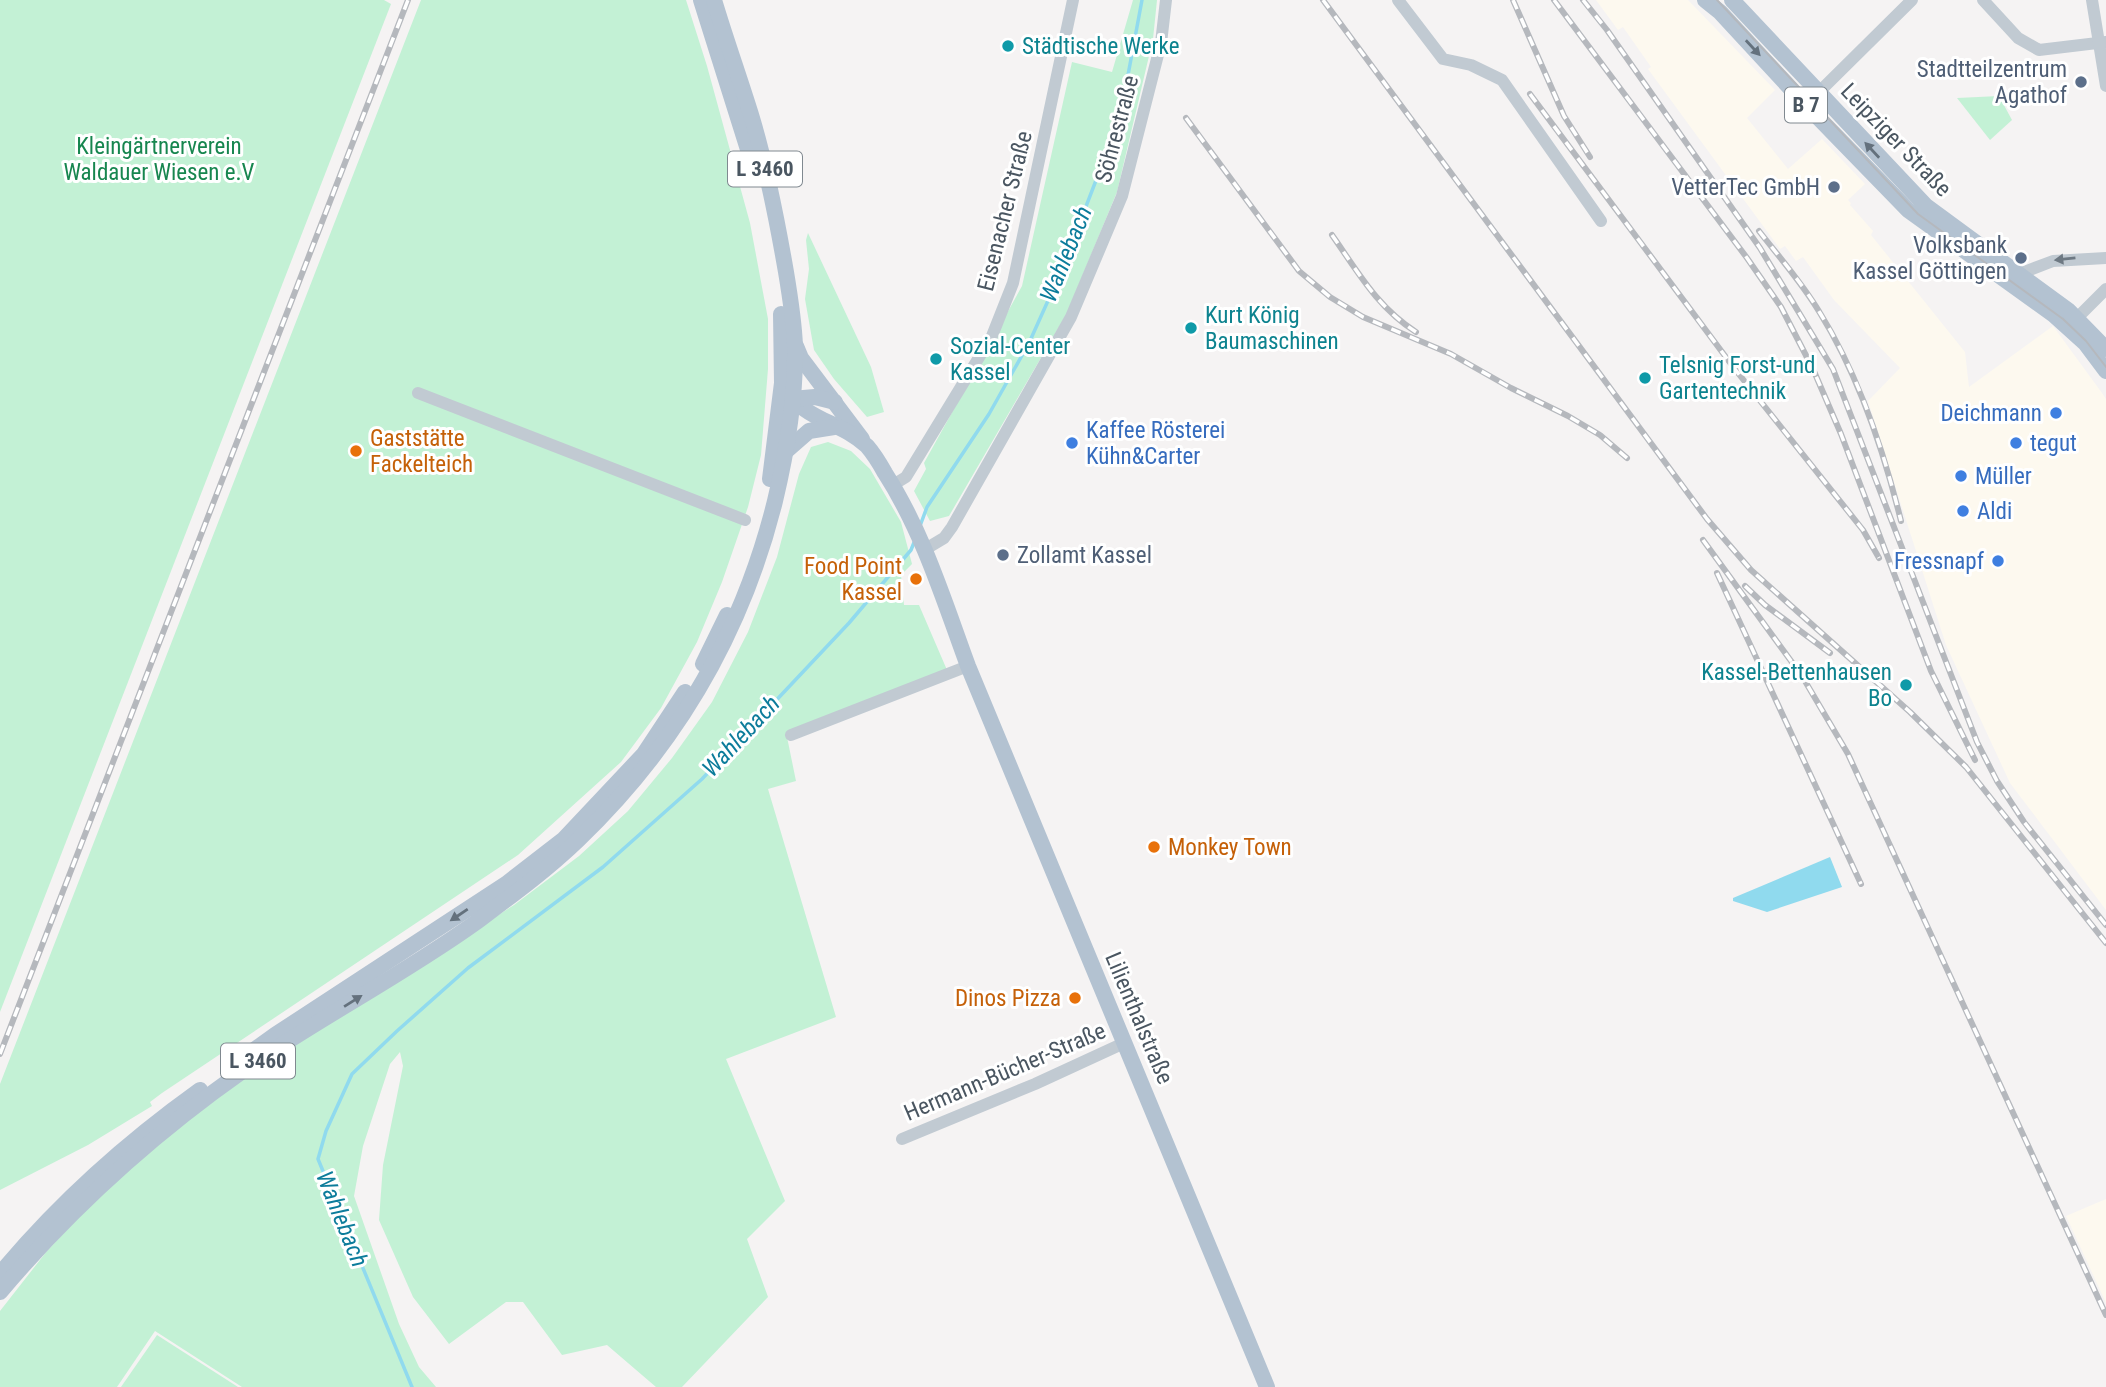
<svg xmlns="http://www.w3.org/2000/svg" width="2106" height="1387" viewBox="0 0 2106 1387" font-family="'Roboto Condensed',sans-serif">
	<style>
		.commercial { fill: #fdf9ef }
		.green { fill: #c3f1d5 }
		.water { fill: #90daee }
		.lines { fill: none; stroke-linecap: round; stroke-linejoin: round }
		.stream { stroke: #90daee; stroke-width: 3.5 }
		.minor { stroke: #c1cad2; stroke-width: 12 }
		.major { stroke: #b3c2d1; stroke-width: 16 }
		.tram { stroke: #b5b8bd; stroke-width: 2 }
		.rail-casing { stroke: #b5b8bd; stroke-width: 6 }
		.rail { stroke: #fff; stroke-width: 3.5; stroke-dasharray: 10; stroke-linecap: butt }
		.oneway { fill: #64717d }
		.oneway2 { fill: #6e7983 }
		.culture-dot { fill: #0f9aa8; stroke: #fff; stroke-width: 2.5 }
		.service-dot { fill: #5c6f8a; stroke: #fff; stroke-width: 2.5 }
		.shop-dot { fill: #3f7fe0; stroke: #fff; stroke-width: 2.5 }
		.food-dot { fill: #e8710a; stroke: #fff; stroke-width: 2.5 }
		.labels { text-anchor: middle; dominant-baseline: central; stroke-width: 6; stroke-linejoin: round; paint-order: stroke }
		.shield { fill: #fff; stroke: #808990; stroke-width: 2 }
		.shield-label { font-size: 21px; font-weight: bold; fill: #4a5661 }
		.culture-label { font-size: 23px; fill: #0d838f; stroke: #fff; text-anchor: start }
		.service-label { font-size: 23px; fill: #4e5e75; stroke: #fff; text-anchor: end }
		.street-label { font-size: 23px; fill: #4a5661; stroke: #fff }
		.park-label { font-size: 23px; fill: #17864f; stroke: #fff }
		.shop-label { font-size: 23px; fill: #366cbe; stroke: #fff; text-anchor: start }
		.food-label { font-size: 23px; fill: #c56008; stroke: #fff; text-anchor: start }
		.water-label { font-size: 24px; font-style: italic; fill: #0c7c9b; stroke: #fff }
	</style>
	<rect width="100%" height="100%" fill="#f5f3f3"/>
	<g class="commercial">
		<path d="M1596 0H1688L1775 90 1747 118 1788 169 1822 139 1865 184 1848 200 1851 203 1850 205 1873 231 1871 235 1965 352 1969 387 2053 326 2102 393 2106 399V910L2010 783 1946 645 1868 401 1900 368 1834 300 1803 257 1796 261 1785 246 1780 249 1648 69 1651 67 1623 27 1618 30Z"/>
		<path d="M2106 1199V1303L2066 1216Z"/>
	</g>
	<g class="green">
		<path d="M0 0H384L391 4 0 1012Z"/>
		<path d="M421 0H686L707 66 750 223 768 319V369L761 455 748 507 722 582 697 642 661 708 621 762 518 855 162 1093 150 1102 152 1106 88 1145 0 1190V1084Z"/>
		<path d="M1133 0H1157L1153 39 1117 192 1067 313 949 516 930 521 914 491 926 469 924 463 1022 286 1072 62 1112 72Z"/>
		<path d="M1999 96 2012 120 1990 140 1957 98Z"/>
		<path d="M808 233 871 367 884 412 867 417 834 379 814 350 805 299 809 269 806 240Z"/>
		<path d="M828 442 851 451 870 469 901 522 912 564 901 575 904 605H919L947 670 787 737 796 781 768 789 836 1017 726 1059 785 1201 747 1239 768 1297 682 1387H656L607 1345 562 1355 523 1302H506L449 1344 413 1297 379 1220 383 1165 403 1066 400 1052 390 1064 363 1146 354 1196 399 1324 419 1367 436 1387H242L155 1331 117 1387H0V1311L47 1251 105 1189 179 1124 247 1076 514 905 579 856 628 811 672 758 712 702 748 632 777 557 799 474 811 447Z"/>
		<path d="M157 1335 238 1387H121Z"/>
	</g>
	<path class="water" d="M1830 857 1842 887 1767 912 1733 901V898Z"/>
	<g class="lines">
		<g class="stream">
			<path d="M920 526 927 507 989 414 1029 343 1060 274 1120 118 1142 0"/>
			<path d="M412 1387 318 1159 326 1131 352 1074 397 1031 468 968 603 867 702 779 849 623 911 550 915 540"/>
		</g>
		<g class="minor">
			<path d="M1398 0 1443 59 1471 65 1502 80 1601 221"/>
			<path d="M1983 0 2018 38 2039 50 2106 42"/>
			<path d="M2092 0 2106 86"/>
			<path d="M1819 92 1912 0"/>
			<path d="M2019 274 2053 261 2106 258"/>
			<path d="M2077 318 2106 289"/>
			<path d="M418 393 745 520"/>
			<path d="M893 485 906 477 992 336 1013 283 1073 0"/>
			<path d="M924 550 944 538 952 527 1071 317 1122 196 1161 43 1166 0"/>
			<path d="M791 735 968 666"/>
			<path d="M902 1139 1035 1084 1124 1043"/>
		</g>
		<g class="major">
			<path d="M701 0 756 175"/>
			<path d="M1705 0 1720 12 1804 103 1908 210 2054 315 2085 343 2106 371"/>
			<path d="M1732 0 1926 206 2069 311 2106 349"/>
			<path d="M796 346 801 358 862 439"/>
			<path d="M782 383C804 423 838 419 867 446 874 454 880 464 885 473 923 532 944 601 968 666L1267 1387"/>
			<path d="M792 399 815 397 835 402"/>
			<path d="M785 452 809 431 834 427"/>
			<path d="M770 479 782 383 781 314"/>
			<path d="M703 664 727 615"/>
			<path d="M229 1068 275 1035 506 884 564 839 644 754 685 692"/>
			<path d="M0 1274C58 1204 126 1143 200 1090"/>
			<path d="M0 1292C72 1207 153 1134 244 1070 319 1018 401 976 475 923 510 897 547 870 578 840 677 745 742 634 775 501 787 451 796 398 795 346 794 321 790 296 786 272 777 220 767 168 752 118 740 79 726 40 714 0"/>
		</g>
		<path class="tram" d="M1717 0 1918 214 2063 319 2086 341 2106 367"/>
		<defs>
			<g id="rail">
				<path d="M1323 0 1707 519 1751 570 1910 712 1966 767 2106 943"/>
				<path d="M1513 0 1564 116 1590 157"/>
				<path d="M1554 0 1747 258 1781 307 1813 369 1841 434 1931 671 1975 760"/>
				<path d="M1583 0 1607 30 1760 248 1833 369 1977 742 1997 781 2024 822 2106 925"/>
				<path d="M1530 94 1734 368 1863 530 1879 558"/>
				<path d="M1186 118 1299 271 1330 297 1363 317 1451 354 1511 388 1568 416 1600 435 1627 458"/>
				<path d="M1759 231C1780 258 1803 284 1820 313 1859 376 1883 448 1901 521"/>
				<path d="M1332 235C1358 272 1377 307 1416 332"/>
				<path d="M1703 540 1802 676 1848 754 2106 1315"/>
				<path d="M1717 573 1861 884"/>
				<path d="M1745 586 1765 605 1830 653"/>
				<path d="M0 1054 408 0"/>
			</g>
		</defs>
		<use href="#rail" class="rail-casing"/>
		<use href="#rail" class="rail"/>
	</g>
	<defs><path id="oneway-solid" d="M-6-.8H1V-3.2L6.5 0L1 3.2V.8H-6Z" transform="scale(1.75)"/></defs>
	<g class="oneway">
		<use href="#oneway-solid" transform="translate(1753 48) rotate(47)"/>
		<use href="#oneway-solid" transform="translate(1872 150) rotate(-133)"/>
		<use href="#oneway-solid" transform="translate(459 915) rotate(146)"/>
		<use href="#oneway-solid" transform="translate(353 1001) rotate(-32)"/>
	</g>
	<use class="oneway2" href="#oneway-solid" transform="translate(2065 259) rotate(174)"/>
	<g class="culture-dot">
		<circle cx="1008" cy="46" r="7"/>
		<circle cx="1191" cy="328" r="7"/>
		<circle cx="936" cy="359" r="7"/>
		<circle cx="1645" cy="378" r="7"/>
		<circle cx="1906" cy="685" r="7"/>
	</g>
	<g class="service-dot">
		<circle cx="2081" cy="82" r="7"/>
		<circle cx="1834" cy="187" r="7"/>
		<circle cx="2021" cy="258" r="7"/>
		<circle cx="1003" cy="555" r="7"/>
	</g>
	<g class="shop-dot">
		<circle cx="2056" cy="413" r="7"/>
		<circle cx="1072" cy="443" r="7"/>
		<circle cx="2016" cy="443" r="7"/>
		<circle cx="1961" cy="476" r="7"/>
		<circle cx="1963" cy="511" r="7"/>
		<circle cx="1998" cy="561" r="7"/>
	</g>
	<g class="food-dot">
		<circle cx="356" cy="451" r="7"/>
		<circle cx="916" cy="579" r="7"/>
		<circle cx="1154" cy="847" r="7"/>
		<circle cx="1075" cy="998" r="7"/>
	</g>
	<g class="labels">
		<g class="shield">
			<rect x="1785" y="87.5" width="42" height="35" rx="5"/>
			<rect x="728" y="151.5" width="74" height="35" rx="5"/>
			<rect x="221" y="1043.5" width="74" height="35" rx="5"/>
		</g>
		<g class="shield-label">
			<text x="1806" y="105">B 7</text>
			<text x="765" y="169">L 3460</text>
			<text x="258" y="1061">L 3460</text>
		</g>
		<g class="culture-label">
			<text x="1022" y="46">Städtische Werke</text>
			<text x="1205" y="315">Kurt König<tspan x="1205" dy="26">Baumaschinen</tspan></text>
			<text x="950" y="346">Sozial-Center<tspan x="950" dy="26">Kassel</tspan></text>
			<text x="1659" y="365">Telsnig Forst-und<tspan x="1659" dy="26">Gartentechnik</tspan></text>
			<text x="1892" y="672" text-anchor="end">Kassel-Bettenhausen<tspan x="1892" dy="26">Bo</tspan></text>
		</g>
		<g class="service-label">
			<text x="2067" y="69">Stadtteilzentrum<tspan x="2067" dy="26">Agathof</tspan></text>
			<text x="1820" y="187">VetterTec GmbH</text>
			<text x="2007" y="245">Volksbank<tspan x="2007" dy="26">Kassel Göttingen</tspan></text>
			<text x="1017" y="555" text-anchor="start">Zollamt Kassel</text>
		</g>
		<g class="street-label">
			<text transform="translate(1117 129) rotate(-75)">Söhrestraße</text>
			<text transform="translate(1896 140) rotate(46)">Leipziger Straße</text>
			<text transform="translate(1005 211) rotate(-76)">Eisenacher Straße</text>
			<text transform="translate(1139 1018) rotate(67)">Lilienthalstraße</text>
			<text transform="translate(1005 1072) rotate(-23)">Hermann-Bücher-Straße</text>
		</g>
		<g class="park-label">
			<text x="159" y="146">Kleingärtnerverein<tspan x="159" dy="26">Waldauer Wiesen e.V</tspan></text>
		</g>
		<g class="shop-label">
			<text x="2042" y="413" text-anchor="end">Deichmann</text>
			<text x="1086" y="430">Kaffee Rösterei<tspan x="1086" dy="26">Kühn&amp;Carter</tspan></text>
			<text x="2030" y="443">tegut</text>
			<text x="1975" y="476">Müller</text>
			<text x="1977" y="511">Aldi</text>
			<text x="1984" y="561" text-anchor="end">Fressnapf</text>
		</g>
		<g class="food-label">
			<text x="370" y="438">Gaststätte<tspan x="370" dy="26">Fackelteich</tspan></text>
			<text x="902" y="566" text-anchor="end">Food Point<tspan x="902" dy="26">Kassel</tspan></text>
			<text x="1168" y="847">Monkey Town</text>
			<text x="1061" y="998" text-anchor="end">Dinos Pizza</text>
		</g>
		<g class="water-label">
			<text transform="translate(1066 254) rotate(-68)">Wahlebach</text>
			<text transform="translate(741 736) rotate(-47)">Wahlebach</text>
			<text transform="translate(342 1219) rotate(68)">Wahlebach</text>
		</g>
	</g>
</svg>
